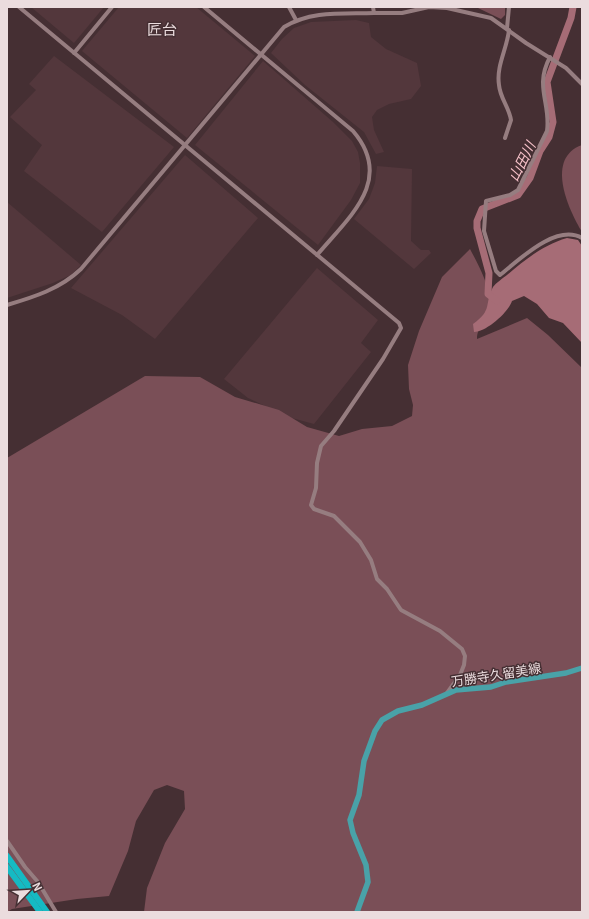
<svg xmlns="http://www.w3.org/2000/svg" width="589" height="919" viewBox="0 0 589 919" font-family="Georgia,'Noto Sans JP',serif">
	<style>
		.built { fill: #53373c }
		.green { fill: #7a4f57 }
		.water { fill: #a66c76 }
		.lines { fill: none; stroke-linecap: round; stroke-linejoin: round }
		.river { stroke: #a66c76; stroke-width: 7 }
		.minor { stroke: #967d80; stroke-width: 4 }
		.major { stroke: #49a2a8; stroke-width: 5.5 }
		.highway { stroke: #15bac3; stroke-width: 6 }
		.labels { text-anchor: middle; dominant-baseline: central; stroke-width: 3; stroke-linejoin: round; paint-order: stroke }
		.street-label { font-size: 13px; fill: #ebdcde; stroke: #452f33 }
		.water-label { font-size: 14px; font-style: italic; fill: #f9c3cb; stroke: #452f33 }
		.quarter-label { font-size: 15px; fill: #ebdcde; stroke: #452f33 }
	</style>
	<rect width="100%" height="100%" fill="#452f33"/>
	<g class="built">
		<path d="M31 7H104L74 43Z"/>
		<path d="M119 7H196L255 56 187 138 82 51Z"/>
		<path d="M356 20 369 23 371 37 386 49 417 63 421 86 411 99 389 104 377 110 372 117 374 130 384 152 376 154 364 132 305 85 271 53 282 39 294 28 311 22Z"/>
		<path d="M54 56 174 147 102 232 24 171 42 145 10 117 36 90 29 84Z"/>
		<path d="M263 61 333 122 352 141 358 152 360 163V183L351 200 318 245 195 145Z"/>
		<path d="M185 155 258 218 155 339 122 315 71 288Z"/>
		<path d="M377 166 412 169 411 241 421 250H429L431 253 414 269 354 219 369 199 375 183Z"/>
		<path d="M7 202 81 265 71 275 53 283 7 298Z"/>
		<path d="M317 268 378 320 361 343 371 352 314 424 288 417 248 398 224 379Z"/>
	</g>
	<g class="green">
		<path d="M456 7H505V15L501 19 478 8Z"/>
		<path d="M582 145V232C568 209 545 158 582 145Z"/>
		<path d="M470 249C479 266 494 293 490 313 488 324 477 325 477 339L527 318 548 335 582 368V912H144L147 888 165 843 185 809 184 791 167 785 154 790 136 821 128 851 109 896 77 899 12 909 7 912V458L145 376 200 377 235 397 279 410 307 427 339 436 362 429 392 426 412 416 413 405 409 389 408 365 419 331 442 277Z"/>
	</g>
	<path class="water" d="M567 238 578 240 582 246V343L563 323 549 318 537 304 524 296 512 301C508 313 486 332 474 332L473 324C493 310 484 304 493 287 496 283 503 278 507 275 526 259 543 245 567 238Z"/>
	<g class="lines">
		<path class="river" d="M497 301 488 294 489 273 477 228V221L482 209 518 195 530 178 540 151 549 137 553 122 547 82 571 18 573 7"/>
		<g class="minor">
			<path d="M19 7 399 323 401 328 383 359 334 431 321 446 317 463 316 488 311 505 314 509 334 516 360 542 371 560 377 579 387 589 401 610 440 631 462 649 465 656 464 665 460 675 447 693"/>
			<path d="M204 7 353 131C395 180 349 217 317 255"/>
			<path d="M289 7 296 20"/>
			<path d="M373 7 374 13H402L429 7 447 8 491 18 526 43 566 68 582 84"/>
			<path d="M507 28 509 7"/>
			<path d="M74 53 112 7"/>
			<path d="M550 57C534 87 551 103 547 131L518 190 510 195 486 201 484 231 496 271 500 275C519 260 556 223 582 238"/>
			<path d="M505 138 511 120C509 107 500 98 499 85 496 66 507 49 509 30"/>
			<path d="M7 305C34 297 60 289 81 269L284 27C312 10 343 14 374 13"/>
			<path d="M7 841 25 867 38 882 56 912"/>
		</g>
		<path class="major" d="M357 912 368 882 366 865 353 833 350 820 359 795 364 761 375 731 382 720 398 711 422 705 456 690 491 687 506 682 566 673 582 668"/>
		<g class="highway">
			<path d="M7 856 47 912"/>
			<path d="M7 867 40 912"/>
		</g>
	</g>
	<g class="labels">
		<g class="street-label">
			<text transform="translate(496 674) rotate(-9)">万勝寺久留美線</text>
		</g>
		<g class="water-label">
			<text transform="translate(521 161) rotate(-63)">山田川</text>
		</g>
		<g class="quarter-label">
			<text x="162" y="28">匠台</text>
		</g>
	</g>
	<rect width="589" height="919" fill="none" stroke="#ebdcde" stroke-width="16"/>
	<g transform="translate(28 891) rotate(65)" stroke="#452f33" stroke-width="3" paint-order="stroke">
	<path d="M0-3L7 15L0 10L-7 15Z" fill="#ebdcde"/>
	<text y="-6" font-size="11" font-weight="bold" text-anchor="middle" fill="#ebdcde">N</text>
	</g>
</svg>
